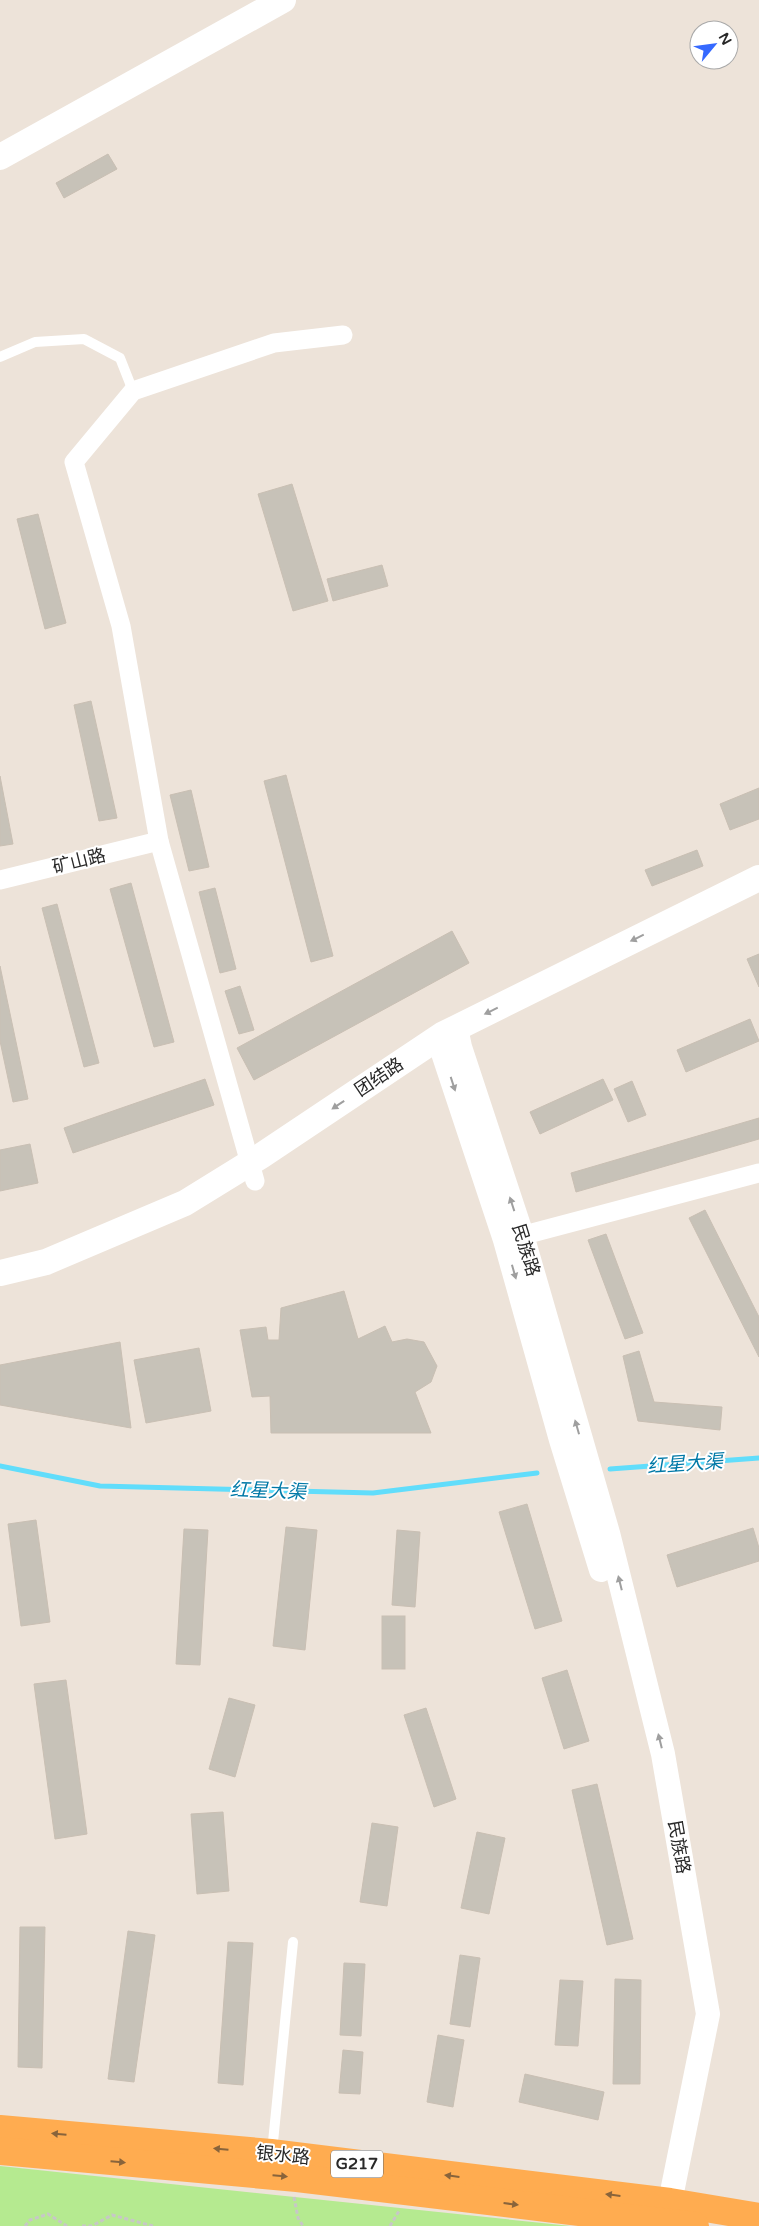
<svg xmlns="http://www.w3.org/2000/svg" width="759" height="2226" viewBox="0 0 759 2226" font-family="'Varela Round','Noto Sans SC',sans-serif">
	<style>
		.green { fill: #b5ea90 }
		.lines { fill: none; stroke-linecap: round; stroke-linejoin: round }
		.stream { stroke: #61ddfb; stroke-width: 5 }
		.building { fill: #c7c2b8; stroke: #c9bfb3 }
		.path { stroke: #c7c7c7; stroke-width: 3; stroke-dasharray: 4 2.5; stroke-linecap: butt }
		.service { stroke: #fff; stroke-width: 10 }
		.minor { stroke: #fff; stroke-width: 19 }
		.tertiary { stroke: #fff; stroke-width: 24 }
		.secondary { stroke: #fff; stroke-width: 26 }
		.trunk { stroke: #ffac50; stroke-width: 28 }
		.oneway { fill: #9f9f9f }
		.oneway2 { fill: #89643b }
		.labels { text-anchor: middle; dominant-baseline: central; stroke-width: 4; stroke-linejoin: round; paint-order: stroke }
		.shield { fill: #fff; stroke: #696969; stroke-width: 1 }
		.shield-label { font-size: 16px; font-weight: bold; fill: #292929 }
		.street-label { font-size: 18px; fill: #292929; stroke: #fff }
		.water-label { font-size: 19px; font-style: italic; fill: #0079a7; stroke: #fff }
	</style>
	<rect width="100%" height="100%" fill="#ede3d9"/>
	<path class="green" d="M0 2166 571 2226H0Z"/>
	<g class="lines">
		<g class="stream">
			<path d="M0 1466 100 1486 373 1493 537 1473"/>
			<path d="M610 1469 759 1458"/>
		</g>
	</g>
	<g class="building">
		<path d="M108 154 117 169 64 198 56 183Z"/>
		<path d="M292 484 328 601 293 611 258 494Z"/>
		<path d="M38 514 66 623 45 629 17 519Z"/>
		<path d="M382 565 388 586 333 601 327 579Z"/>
		<path d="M91 701 117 818 99 821 74 705Z"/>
		<path d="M286 775 333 956 311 962 264 781Z"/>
		<path d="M0 776 13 844 0 846Z"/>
		<path d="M759 788V819L730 830 720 804Z"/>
		<path d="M191 790 209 867 189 871 170 795Z"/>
		<path d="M697 850 703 866 652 886 645 870Z"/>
		<path d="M131 883 174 1042 154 1047 110 889Z"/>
		<path d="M215 888 236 969 220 973 199 892Z"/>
		<path d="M57 904 99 1063 84 1067 42 908Z"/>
		<path d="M452 931 469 963 254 1080 237 1048Z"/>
		<path d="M759 954V987L747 959Z"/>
		<path d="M0 966 28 1099 13 1102 0 1041Z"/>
		<path d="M240 986 254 1030 239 1034 225 991Z"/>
		<path d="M750 1019 759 1041 686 1072 677 1050Z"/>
		<path d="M205 1079 214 1105 73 1153 64 1128Z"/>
		<path d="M603 1079 613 1100 540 1134 530 1112Z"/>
		<path d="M632 1081 646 1115 628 1122 614 1089Z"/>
		<path d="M759 1118V1139L576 1192 571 1173Z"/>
		<path d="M30 1144 38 1183 0 1191V1150Z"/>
		<path d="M705 1210 759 1317V1357L689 1218Z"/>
		<path d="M606 1234 643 1333 625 1339 588 1240Z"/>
		<path d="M344 1291 358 1339 385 1326 392 1342 407 1339 424 1342 437 1366 431 1382 415 1392 431 1433H271L270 1396 252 1397 240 1330 266 1327 268 1340H279L281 1308Z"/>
		<path d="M120 1342 131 1428 0 1405V1365Z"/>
		<path d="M199 1348 211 1411 146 1423 134 1360Z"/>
		<path d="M639 1351 654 1402 722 1407 720 1430 638 1421 623 1356Z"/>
		<path d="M527 1504 562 1621 535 1629 499 1512Z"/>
		<path d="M36 1520 50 1622 21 1626 8 1524Z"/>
		<path d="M286 1527 317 1530 305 1650 273 1646Z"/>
		<path d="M753 1528 759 1548V1561L677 1587 667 1555Z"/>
		<path d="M184 1529 208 1530 200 1665 176 1664Z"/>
		<path d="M397 1530 420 1532 415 1607 392 1605Z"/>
		<rect x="382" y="1616" width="23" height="53"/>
		<path d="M567 1670 589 1741 564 1749 542 1678Z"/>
		<path d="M66 1680 87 1834 55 1839 34 1684Z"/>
		<path d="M229 1698 255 1705 235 1777 209 1769Z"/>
		<path d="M426 1708 456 1799 434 1807 404 1715Z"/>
		<path d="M597 1784 633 1939 607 1945 572 1790Z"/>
		<path d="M223 1812 229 1891 197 1894 191 1814Z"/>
		<path d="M372 1823 398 1827 387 1906 360 1902Z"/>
		<path d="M477 1832 505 1838 489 1914 461 1908Z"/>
		<path d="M20 1927H45L42 2068 18 2067Z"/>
		<path d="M128 1931 155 1935 134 2082 108 2079Z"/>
		<path d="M228 1942 253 1943 243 2085 218 2083Z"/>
		<path d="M460 1955 480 1958 470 2027 450 2024Z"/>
		<path d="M344 1963 365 1964 361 2036 340 2035Z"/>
		<path d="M615 1979 641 1980 640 2084H613Z"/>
		<path d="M560 1980 583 1981 578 2046 555 2045Z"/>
		<path d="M438 2035 464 2040 453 2107 427 2102Z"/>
		<path d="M343 2050 363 2052 360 2094 339 2093Z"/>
		<path d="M525 2074 604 2092 598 2120 519 2102Z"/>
	</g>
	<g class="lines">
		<g class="path">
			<path d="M294 2197 298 2218 303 2226"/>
			<path d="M25 2226 30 2220 48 2214 67 2226"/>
			<path d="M82 2226H92L112 2215 153 2226"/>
			<path d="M390 2226 399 2211"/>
		</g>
		<g class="service">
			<path d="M0 357 35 342 84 339 120 358 133 391"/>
			<path d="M272 2152 293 1942"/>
		</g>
		<g class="minor">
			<path d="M0 880 159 841"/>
			<path d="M255 1181 159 841 121 626 74 462 133 391 274 343 343 335"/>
			<path d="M509 1239 759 1173"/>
		</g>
		<g class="tertiary">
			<path d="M456 1028 460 1047 522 1235 608 1533 663 1754 708 2014 670 2202"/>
			<path d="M438 1038 505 1240 561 1440 601 1570"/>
		</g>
		<g class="secondary">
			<path d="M0 157 283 0"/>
			<path d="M0 1273 46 1262 185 1203 261 1156 442 1035 759 878"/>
		</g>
		<g class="trunk">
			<path d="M0 2129 271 2153 670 2202 759 2217"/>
			<path d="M0 2151 297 2178 695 2226"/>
		</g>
	</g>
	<defs><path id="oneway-solid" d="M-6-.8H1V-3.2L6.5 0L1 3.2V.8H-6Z" transform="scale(1.25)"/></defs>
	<g class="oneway">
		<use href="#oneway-solid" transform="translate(637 938) rotate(154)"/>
		<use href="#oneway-solid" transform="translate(491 1011) rotate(154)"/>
		<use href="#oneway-solid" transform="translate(453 1084) rotate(72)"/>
		<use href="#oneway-solid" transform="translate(338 1105) rotate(146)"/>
		<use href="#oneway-solid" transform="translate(512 1204) rotate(-108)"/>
		<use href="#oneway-solid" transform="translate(514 1272) rotate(74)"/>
		<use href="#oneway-solid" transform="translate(577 1427) rotate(-106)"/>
		<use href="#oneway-solid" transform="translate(620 1583) rotate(-104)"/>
		<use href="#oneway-solid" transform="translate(660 1741) rotate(-104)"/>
	</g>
	<g class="oneway2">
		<use href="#oneway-solid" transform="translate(59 2134) rotate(-175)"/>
		<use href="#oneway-solid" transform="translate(221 2149) rotate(-175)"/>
		<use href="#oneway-solid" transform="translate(118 2162) rotate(5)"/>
		<use href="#oneway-solid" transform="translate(280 2176) rotate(5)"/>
		<use href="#oneway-solid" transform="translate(452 2176) rotate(-173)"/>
		<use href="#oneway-solid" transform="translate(613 2195) rotate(-173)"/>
		<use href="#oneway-solid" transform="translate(511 2204) rotate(7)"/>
	</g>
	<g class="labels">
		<rect class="shield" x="331" y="2150.5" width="52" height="27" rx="4"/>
		<g class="shield-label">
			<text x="357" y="2164">G217</text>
		</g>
		<g class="street-label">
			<text transform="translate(79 861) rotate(-14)">矿山路</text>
			<text transform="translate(379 1077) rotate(-34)">团结路</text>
			<text transform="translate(526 1250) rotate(73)">民族路</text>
			<text transform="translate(679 1847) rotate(80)">民族路</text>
			<text transform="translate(283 2155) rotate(6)">银水路</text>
		</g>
		<g class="water-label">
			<text transform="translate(685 1464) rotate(-4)">红星大渠</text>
			<text transform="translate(268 1491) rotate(2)">红星大渠</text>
		</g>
	</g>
	<g transform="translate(714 45) rotate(61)"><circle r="24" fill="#ffffff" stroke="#a9a9a9"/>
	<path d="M0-4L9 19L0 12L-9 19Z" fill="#3569ff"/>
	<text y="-8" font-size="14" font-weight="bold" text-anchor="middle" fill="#292929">N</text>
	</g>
</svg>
